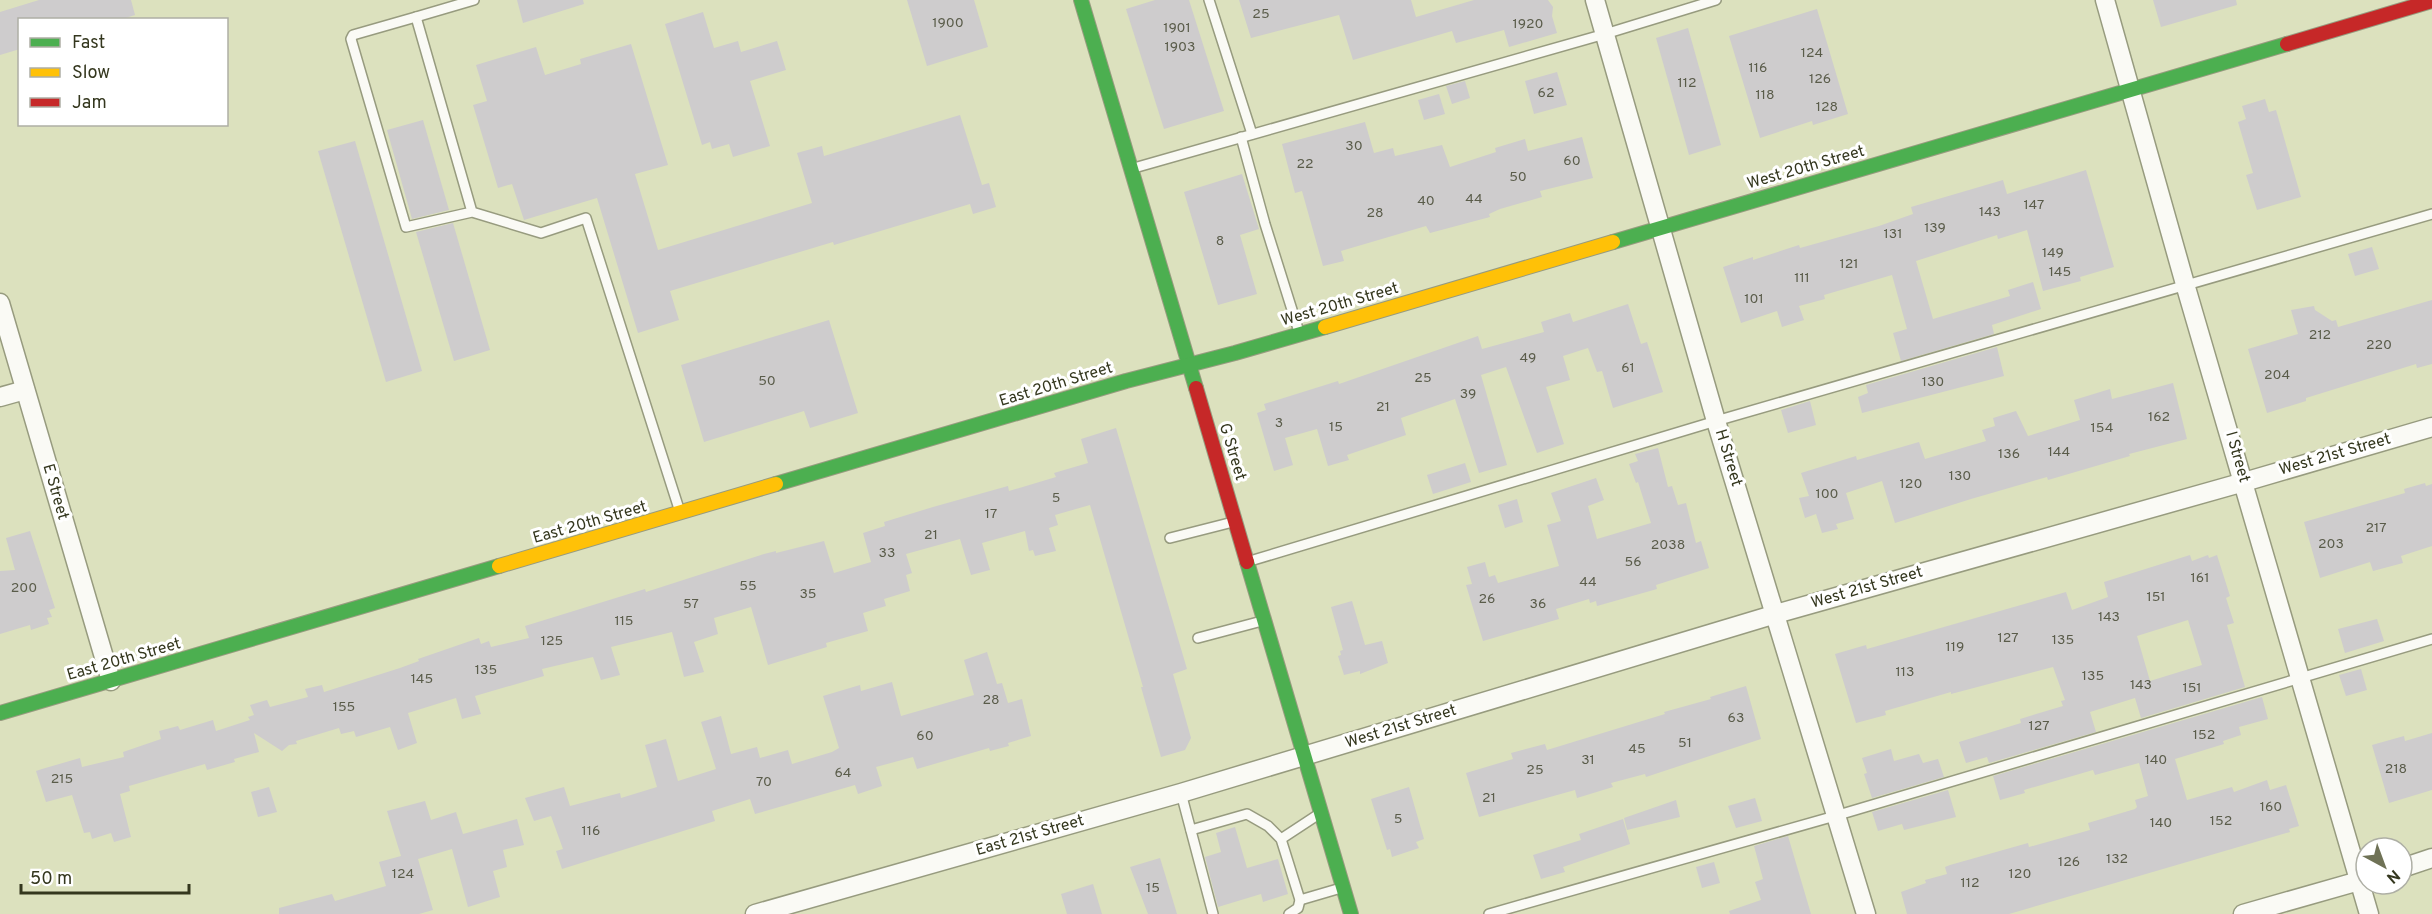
<svg xmlns="http://www.w3.org/2000/svg" width="2432" height="914" viewBox="0 0 2432 914" font-family="Overpass,sans-serif">
	<style>
		.building { fill: #cecccd; fill-rule: evenodd }
		.lines { fill: none; stroke-linecap: round; stroke-linejoin: round }
		.lane-casing { stroke: #979b7f; stroke-width: 12 }
		.street-casing { stroke: #979b7f; stroke-width: 21 }
		.fast-casing { stroke: #979b7f; stroke-width: 16 }
		.slow-casing { stroke: #979b7f; stroke-width: 16 }
		.jam-casing { stroke: #979b7f; stroke-width: 16 }
		.lane { stroke: #fafaf5; stroke-width: 9 }
		.street { stroke: #fafaf5; stroke-width: 18 }
		.fast { stroke: #4caf50; stroke-width: 14 }
		.slow { stroke: #ffc107; stroke-width: 14 }
		.jam { stroke: #c62828; stroke-width: 14 }
		.labels { text-anchor: middle; dominant-baseline: central; stroke-width: 6; stroke-linejoin: round; paint-order: stroke }
		.number-label { font-size: 14px; fill: #5a5c4a }
		.street-label { font-size: 16px; fill: #34371e; stroke: #fff }
	</style>
	<rect width="100%" height="100%" fill="#dce1be"/>
	<g class="building">
		<path d="M39 0H131L135 15 119 20H20V49L0 55V12Z"/>
		<path d="M517 0H583L584 4 523 23Z"/>
		<path d="M907 0H974L988 47 927 66Z"/>
		<path d="M1155 0H1189L1224 111 1164 129 1126 9Z"/>
		<path d="M1239 0H1411L1416 17 1474 0H1548L1553 7 1552 16 1557 33 1509 47 1504 30 1456 43 1452 31 1353 60 1339 15 1251 38Z"/>
		<path d="M2153 0H2236L2237 5 2161 27Z"/>
		<path d="M1817 9 1848 114 1813 125 1812 121 1760 138 1729 36Z"/>
		<path d="M703 12 714 48 738 41 741 52 777 41 786 70 750 81 770 146 733 157 729 144 712 149 710 142 702 145 665 24Z"/>
		<path d="M1688 28 1721 145 1689 155 1656 38Z"/>
		<path d="M631 44 668 165 635 174 658 250 812 203 797 153 822 146 824 156 960 115 982 185 989 183 996 207 973 214 970 204 834 245 833 242 670 291 679 320 638 333 597 198 524 220 512 184 498 188 473 105 487 101 476 65 536 47 545 75 581 64 580 59Z"/>
		<path d="M1557 72 1567 105 1534 114 1525 81Z"/>
		<path d="M1465 81 1470 98 1452 104 1446 86Z"/>
		<path d="M1439 94 1445 114 1424 120 1418 100Z"/>
		<path d="M2265 99 2269 112 2276 110 2301 197 2257 210 2246 175 2253 173 2238 122 2246 119 2242 106Z"/>
		<path d="M423 120 449 210 412 219 387 130Z"/>
		<path d="M1365 122 1374 153 1393 148 1395 156 1442 145 1450 167 1496 152 1495 148 1525 139 1528 151 1582 137 1593 178 1540 191 1542 197 1500 209 1489 214 1490 217 1430 233 1426 226 1341 251 1344 261 1323 266 1302 191 1295 193 1282 144Z"/>
		<path d="M355 141 422 371 386 382 318 151Z"/>
		<path d="M2086 170 2114 267 2080 277 2081 281 2043 291 2027 230 1998 239 1997 235 1916 261 1933 319 2010 296 2008 290 2033 282 2041 309 1992 325 1994 334 1901 361 1893 333 1907 329 1892 275 1824 295 1825 299 1799 306 1804 320 1782 327 1777 311 1741 323 1723 267 1753 257V260L1799 245 1800 248 1879 226 1913 214 1911 207 2003 180 2007 194Z"/>
		<path d="M1242 174 1259 229 1240 235 1257 294 1218 305 1184 192Z"/>
		<path d="M453 223 490 350 454 361 416 232Z"/>
		<path d="M2372 247 2379 269 2355 276 2348 254Z"/>
		<path d="M2432 300V364L2417 368 2416 364 2306 398V401L2267 413 2248 349 2298 334 2291 310 2314 306 2315 310 2332 321 2336 320 2338 327Z"/>
		<path d="M1628 304 1641 344 1647 342 1663 392 1613 408 1602 371 1597 372 1588 348 1563 356 1570 380 1546 387 1564 444 1537 453 1506 367 1481 375 1507 465 1479 473 1455 399 1401 418 1406 435 1347 455 1349 460 1328 466 1317 429 1285 438 1293 465 1274 471 1257 413 1266 410 1264 404 1338 381 1339 384 1478 336 1482 349 1544 332 1541 322 1570 313 1573 322Z"/>
		<path d="M829 320 858 413 810 428 804 411 704 442 681 365Z"/>
		<path d="M1997 347 2004 376 1862 413 1858 397 1868 393 1866 385Z"/>
		<path d="M2173 383 2187 439 2129 454 2130 456 2048 480 2047 477 1971 499 1895 523 1882 481 1846 493 1854 519 1836 524 1838 529 1822 533 1816 514 1805 518 1799 498 1809 496 1801 473 1856 456 1857 460 1919 442 1925 459 1986 441 1982 430 1995 426 1993 418 2016 411 2028 436 2080 420 2074 400 2110 389 2112 399Z"/>
		<path d="M1810 401 1816 425 1788 433 1781 410Z"/>
		<path d="M1116 428 1187 669 1173 674 1191 738 1185 750 1161 757 1141 687H1143L1090 505 1055 515 1058 525 1049 528 1056 551 1035 556 1033 550 1029 551 1025 531 982 543 990 570 971 575 960 539 906 554 912 573 906 575 910 591 884 599 886 606 863 613 868 631 826 643 827 647 768 665 751 607 714 618 718 634 694 642 704 672 684 677 672 632 611 647 620 675 601 680 593 657 542 669 544 676 475 696 481 714 462 719 456 698 408 713 417 743 398 750 390 727 356 737 354 731 341 734 339 728 296 741 297 744 289 745 282 751 254 733 259 752 234 759 235 762 207 770 205 764 129 786 130 791 120 794 131 837 114 842 111 833 92 839 90 832 84 833 72 795 46 802 36 771 42 769 80 758 82 767 124 757 123 752 161 739 159 731 178 726 180 730 213 720 216 731 250 720 248 717 254 715 250 705 267 700 270 707 308 697 305 689 322 685 324 692 400 668 419 661 418 659 479 638 481 644 489 641 491 647 529 638 525 626 645 589 646 592 764 554 776 551V553L824 541 834 573 871 562 863 533 885 526 884 522 933 507 1008 486 1009 491 1056 477 1054 473 1088 463 1081 439Z"/>
		<path d="M1658 448 1668 487 1672 486 1678 505 1686 503 1696 543 1701 541 1709 568 1656 585 1657 589 1597 606 1596 601 1590 603 1589 599 1556 609 1559 619 1483 641 1466 585 1472 584 1467 567 1485 562 1489 577 1495 575 1498 583 1559 566 1547 525 1561 521 1551 493 1596 478 1604 500 1588 506 1597 539 1651 523 1638 482 1636 483 1629 464 1638 461 1635 454Z"/>
		<path d="M1465 463 1471 482 1433 494 1427 475Z"/>
		<path d="M2425 483 2426 486 2432 484V546L2401 556 2403 563 2373 571 2370 562 2320 578 2304 522 2405 493 2404 489Z"/>
		<path d="M1517 499 1523 522 1505 528 1498 505Z"/>
		<path d="M30 531 55 608 49 610 52 617 47 618 49 624 31 630 30 625 0 634V571L15 570 6 538Z"/>
		<path d="M2190 555 2192 561 2208 555 2209 558 2217 555 2230 596 2226 598 2234 623 2227 625 2245 687 2141 718 2135 698 2090 712 2096 732 1989 763 1987 757 1966 763 1959 742 2021 723 2020 719 2063 706 2061 701 2065 700 2053 667 1951 694V692L1885 711 1886 715 1856 723 1835 654 1866 645 1867 649 2066 592 2072 610 2108 597 2104 582ZM2188 620 2202 665 2150 681 2137 636Z"/>
		<path d="M1352 601 1365 645 1382 641 1388 663 1360 674V671L1344 675 1338 656 1341 655 1340 651 1343 650 1331 607Z"/>
		<path d="M2377 619 2384 641 2345 653 2338 629Z"/>
		<path d="M987 652 997 684 1002 683 1008 703 1022 699 1031 736 1008 743 1009 746 990 751 989 748 917 769 913 757 876 767 882 786 858 794 855 785 755 814 750 799 712 811 715 821 562 869 556 851 563 849 551 816 534 821 525 798 564 787 570 806 620 793 621 798 657 787 645 745 666 739 678 781 716 769 701 722 721 716 731 754 757 747 760 758 788 750 792 764 832 752 839 748 823 696 860 685 861 691 892 682 901 716 974 695 964 660Z"/>
		<path d="M2361 669 2367 690 2346 696 2339 675Z"/>
		<path d="M1746 686 1761 739 1646 777 1645 774 1611 783 1613 787 1577 798 1575 790 1479 817 1466 773 1513 759 1511 753 1545 744 1547 750 1665 714 1664 712 1711 699 1710 697Z"/>
		<path d="M2262 697 2268 719 2239 727 2241 735 2223 741 2224 744 2175 759 2187 800 2232 787 2234 792 2267 780 2270 790 2286 785 2299 826 2289 829 2290 832 2009 914H1907L1901 892 1926 883 1925 880 1947 874 1945 867 1950 865 2028 843 2029 847 2090 830 2088 823 2135 809 2137 807 2135 800 2148 796 2139 763 2095 775 2093 770 2024 790 2025 793 2000 800 1993 776Z"/>
		<path d="M2432 733V790L2389 803 2372 745 2404 736 2405 741Z"/>
		<path d="M1891 749 1894 761 1919 754 1923 763 1938 759 1944 777 1872 798 1864 774 1867 773 1862 758Z"/>
		<path d="M269 787 277 812 258 817 251 792Z"/>
		<path d="M1409 787 1424 839 1416 842 1419 848 1392 857 1390 849 1387 850 1371 799Z"/>
		<path d="M1948 790 1956 817 1904 830 1902 824 1878 831 1872 812Z"/>
		<path d="M1755 798 1762 821 1736 828 1728 806Z"/>
		<path d="M1676 800 1680 817 1627 830 1624 818Z"/>
		<path d="M425 801 431 820 456 812 463 834 517 819 524 845 503 850 507 867 493 871 500 897 468 907 452 849 418 859 433 910 419 914H279V908L332 894 335 901 386 886 379 862 401 856 387 811Z"/>
		<path d="M1623 819 1630 844 1563 867 1565 872 1541 879 1533 855 1581 840 1579 834Z"/>
		<path d="M1235 827 1247 868 1278 859 1288 894 1263 902 1261 894 1218 907 1205 857 1221 852 1216 833Z"/>
		<path d="M1788 836 1811 914H1730L1729 911 1761 900 1755 882 1763 879 1754 846Z"/>
		<path d="M1160 858 1168 884 1177 914H1148L1130 867Z"/>
		<path d="M1714 862 1720 883 1702 888 1696 867Z"/>
		<path d="M1093 884 1102 914H1067L1061 894Z"/>
	</g>
	<g class="lines">
		<defs>
			<g id="lane">
				<path d="M1209 0 1252 134"/>
				<path d="M416 17 474 0"/>
				<path d="M1241 137 1265 224 1299 332"/>
				<path d="M1134 168 1605 34 1716 0"/>
				<path d="M472 212 406 227 351 39 353 35 416 17 472 212 541 233 586 218 680 512"/>
				<path d="M1170 538 1233 522"/>
				<path d="M1250 561 1716 421 2432 214"/>
				<path d="M1198 638 1262 621"/>
				<path d="M1181 793 1213 914"/>
				<path d="M1191 830 1247 814 1268 826 1281 839 1300 900 1298 908 1289 914"/>
				<path d="M1281 839 1319 814"/>
				<path d="M1300 900 1341 888"/>
				<path d="M1489 914 1835 816 2432 639"/>
			</g>
			<g id="street">
				<path d="M1595 0 1716 421 1866 914"/>
				<path d="M2105 0 2185 284 2369 914"/>
				<path d="M0 303 111 681"/>
				<path d="M0 397 25 390"/>
				<path d="M2402 868 2432 858"/>
				<path d="M755 914 1181 793 1776 614 2244 482 2432 427"/>
				<path d="M2243 914 2366 879"/>
			</g>
			<g id="fast">
				<path d="M1081 0 1196 388"/>
				<path d="M1613 242 2287 44"/>
				<path d="M776 484 1126 381 1235 353 1325 327"/>
				<path d="M1247 562 1351 914"/>
				<path d="M0 713 499 566"/>
			</g>
			<g id="slow">
				<path d="M1325 327 1613 242"/>
				<path d="M499 566 776 484"/>
			</g>
			<g id="jam">
				<path d="M2287 44 2432 1"/>
				<path d="M1196 388 1247 562"/>
			</g>
		</defs>
		<use href="#lane" class="lane-casing"/>
		<use href="#street" class="street-casing"/>
		<use href="#fast" class="fast-casing"/>
		<use href="#slow" class="slow-casing"/>
		<use href="#jam" class="jam-casing"/>
		<use href="#lane" class="lane"/>
		<use href="#street" class="street"/>
		<use href="#fast" class="fast"/>
		<use href="#slow" class="slow"/>
		<use href="#jam" class="jam"/>
	</g>
	<g class="labels">
		<g class="number-label">
			<text x="1261" y="14">25</text>
			<text x="948" y="23">1900</text>
			<text x="1528" y="24">1920</text>
			<text x="1177" y="28">1901</text>
			<text x="1180" y="47">1903</text>
			<text x="1812" y="53">124</text>
			<text x="1758" y="68">116</text>
			<text x="1820" y="79">126</text>
			<text x="1687" y="83">112</text>
			<text x="1546" y="93">62</text>
			<text x="1765" y="95">118</text>
			<text x="1827" y="107">128</text>
			<text x="1354" y="146">30</text>
			<text x="1572" y="161">60</text>
			<text x="1305" y="164">22</text>
			<text x="1518" y="177">50</text>
			<text x="1474" y="199">44</text>
			<text x="1426" y="201">40</text>
			<text x="2034" y="205">147</text>
			<text x="1990" y="212">143</text>
			<text x="1375" y="213">28</text>
			<text x="1935" y="228">139</text>
			<text x="1893" y="234">131</text>
			<text x="1220" y="241">8</text>
			<text x="2053" y="253">149</text>
			<text x="1849" y="264">121</text>
			<text x="2060" y="272">145</text>
			<text x="1802" y="278">111</text>
			<text x="1754" y="299">101</text>
			<text x="2320" y="335">212</text>
			<text x="2379" y="345">220</text>
			<text x="1528" y="358">49</text>
			<text x="1628" y="368">61</text>
			<text x="2277" y="375">204</text>
			<text x="1423" y="378">25</text>
			<text x="767" y="381">50</text>
			<text x="1933" y="382">130</text>
			<text x="1468" y="394">39</text>
			<text x="1383" y="407">21</text>
			<text x="2159" y="417">162</text>
			<text x="1279" y="423">3</text>
			<text x="1336" y="427">15</text>
			<text x="2102" y="428">154</text>
			<text x="2059" y="452">144</text>
			<text x="2009" y="454">136</text>
			<text x="1960" y="476">130</text>
			<text x="1911" y="484">120</text>
			<text x="1827" y="494">100</text>
			<text x="1056" y="498">5</text>
			<text x="991" y="514">17</text>
			<text x="2376" y="528">217</text>
			<text x="931" y="535">21</text>
			<text x="2331" y="544">203</text>
			<text x="1668" y="545">2038</text>
			<text x="887" y="553">33</text>
			<text x="1633" y="562">56</text>
			<text x="2200" y="578">161</text>
			<text x="1588" y="582">44</text>
			<text x="748" y="586">55</text>
			<text x="24" y="588">200</text>
			<text x="808" y="594">35</text>
			<text x="2156" y="597">151</text>
			<text x="1487" y="599">26</text>
			<text x="691" y="604">57</text>
			<text x="1538" y="604">36</text>
			<text x="2109" y="617">143</text>
			<text x="624" y="621">115</text>
			<text x="2008" y="638">127</text>
			<text x="2063" y="640">135</text>
			<text x="552" y="641">125</text>
			<text x="1955" y="647">119</text>
			<text x="486" y="670">135</text>
			<text x="1905" y="672">113</text>
			<text x="2093" y="676">135</text>
			<text x="422" y="679">145</text>
			<text x="2141" y="685">143</text>
			<text x="2192" y="688">151</text>
			<text x="991" y="700">28</text>
			<text x="344" y="707">155</text>
			<text x="1736" y="718">63</text>
			<text x="2039" y="726">127</text>
			<text x="2204" y="735">152</text>
			<text x="925" y="736">60</text>
			<text x="1685" y="743">51</text>
			<text x="1637" y="749">45</text>
			<text x="1588" y="760">31</text>
			<text x="2156" y="760">140</text>
			<text x="2396" y="769">218</text>
			<text x="1535" y="770">25</text>
			<text x="843" y="773">64</text>
			<text x="62" y="779">215</text>
			<text x="764" y="782">70</text>
			<text x="1489" y="798">21</text>
			<text x="2271" y="807">160</text>
			<text x="1398" y="819">5</text>
			<text x="2221" y="821">152</text>
			<text x="2161" y="823">140</text>
			<text x="591" y="831">116</text>
			<text x="2117" y="859">132</text>
			<text x="2069" y="862">126</text>
			<text x="403" y="874">124</text>
			<text x="2020" y="874">120</text>
			<text x="1970" y="883">112</text>
			<text x="1153" y="888">15</text>
		</g>
		<g class="street-label">
			<text transform="translate(1806 168) rotate(-16)">West 20th Street</text>
			<text transform="translate(1340 305) rotate(-16)">West 20th Street</text>
			<text transform="translate(1056 385) rotate(-17)">East 20th Street</text>
			<text transform="translate(1232 452) rotate(73)">G Street</text>
			<text transform="translate(2335 455) rotate(-16)">West 21st Street</text>
			<text transform="translate(2237 457) rotate(74)">I Street</text>
			<text transform="translate(1728 458) rotate(73)">H Street</text>
			<text transform="translate(55 492) rotate(74)">E Street</text>
			<text transform="translate(590 523) rotate(-16)">East 20th Street</text>
			<text transform="translate(1867 588) rotate(-16)">West 21st Street</text>
			<text transform="translate(124 660) rotate(-16)">East 20th Street</text>
			<text transform="translate(1401 727) rotate(-17)">West 21st Street</text>
			<text transform="translate(1030 836) rotate(-16)">East 21st Street</text>
		</g>
	</g>
	<rect x="18" y="18" width="210" height="108" fill="#ffffff" stroke="#aeafa5" stroke-width="1.5"/>
	<rect x="30" y="38" width="30" height="9" fill="#4caf50" stroke="#aeafa5" stroke-width="1.5"/>
	<text x="72" y="48" font-size="18" fill="#34371e">Fast</text>
	<rect x="30" y="68" width="30" height="9" fill="#ffc107" stroke="#aeafa5" stroke-width="1.5"/>
	<text x="72" y="78" font-size="18" fill="#34371e">Slow</text>
	<rect x="30" y="98" width="30" height="9" fill="#c62828" stroke="#aeafa5" stroke-width="1.5"/>
	<text x="72" y="108" font-size="18" fill="#34371e">Jam</text>
	<g transform="translate(2384 866) rotate(139)"><circle r="28" fill="#ffffff" stroke="#aeafa5" stroke-width="1.5"/>
	<path d="M0-4.5L10 22L0 15L-10 22Z" fill="#6f7256"/>
	<text y="-9" font-size="16" font-weight="bold" text-anchor="middle" fill="#34371e">N</text>
	</g>
	<path d="M21 884v9h168v-9" fill="none" stroke="#34371e" stroke-width="3"/>
	<text x="30" y="884" font-size="18" fill="#34371e" stroke="#ffffff" stroke-width="4.5" paint-order="stroke">50 m</text>
</svg>
